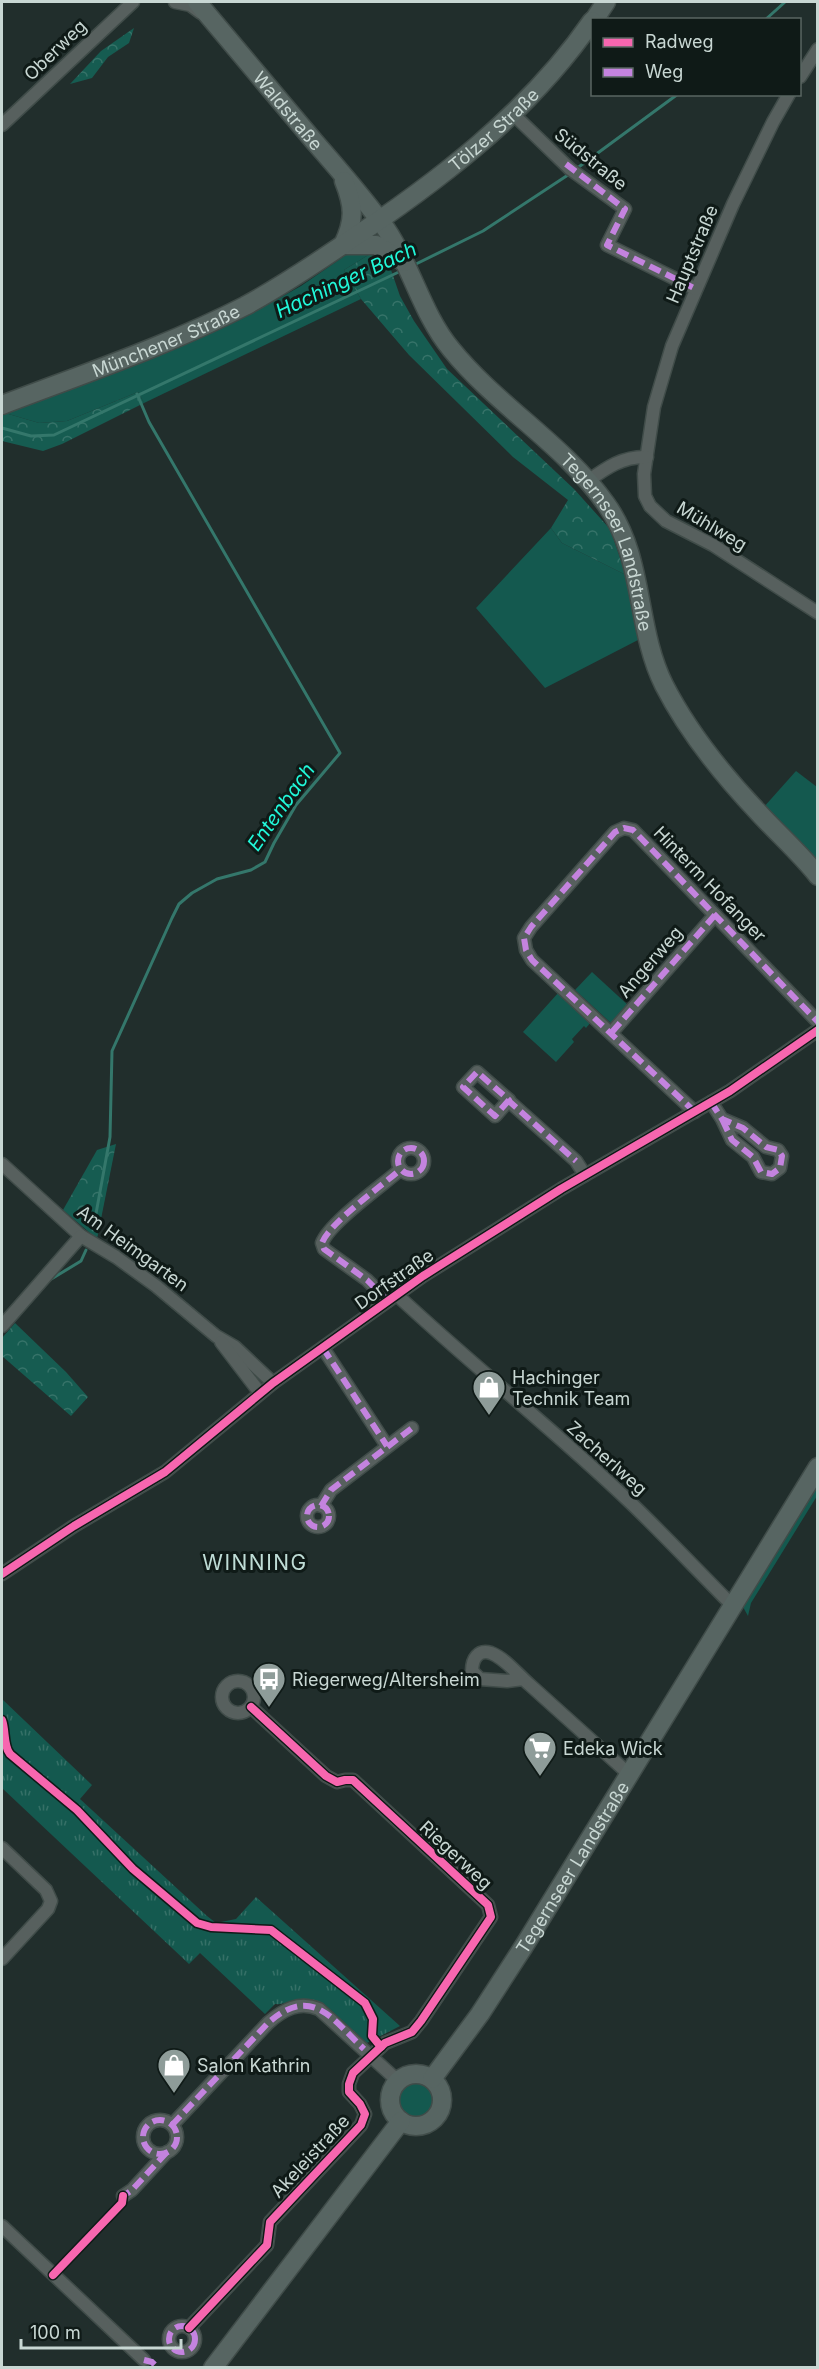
<svg xmlns="http://www.w3.org/2000/svg" width="819" height="2369" viewBox="0 0 819 2369" font-family="Inter,sans-serif">
	<style>
		.grass { fill: #14594f }
		.forest { fill: url(#forest-crowns) }
		.park { fill: url(#park-tufts) }
		.lines { fill: none; stroke-linecap: round; stroke-linejoin: round }
		.stream { stroke: #34776b; stroke-width: 3 }
		.minor-casing { stroke: #404c49; stroke-width: 15 }
		.secondary-casing { stroke: #404c49; stroke-width: 21 }
		.minor { stroke: #57605e; stroke-width: 12 }
		.secondary { stroke: #576562; stroke-width: 18 }
		.quiet { stroke: #c483df; stroke-width: 6; stroke-dasharray: 12 6; stroke-linecap: butt }
		.cycleway-casing { stroke: #0f1a17; stroke-width: 11 }
		.cycleway { stroke: #f766af; stroke-width: 8 }
		.labels { text-anchor: middle; dominant-baseline: central; stroke-width: 6; stroke-linejoin: round; paint-order: stroke }
		.street-label { font-size: 18px; fill: #c8d7d3; stroke: #0f1a17 }
		.poi-label { font-size: 18px; fill: #c8d7d3; stroke: #0f1a17; text-anchor: start }
		.water-label { font-size: 20px; font-style: italic; fill: #21f7d9; stroke: #0f1a17 }
		.quarter-label { font-size: 21px; letter-spacing: 1.5px; fill: #bfddd6; stroke: #0f1a17 }
	</style>
	<defs>
		<pattern id="forest-crowns" width="20" height="18" patternUnits="userSpaceOnUse" patternTransform="scale(1.5)"><rect width="20" height="18" fill="#165c51"/><path d="M2 6a3 3 0 1 1 6 0M12 15a3 3 0 1 1 6 0" fill="none" stroke="#367369"/></pattern>
		<pattern id="park-tufts" width="24" height="20" patternUnits="userSpaceOnUse" patternTransform="scale(1.5)"><rect width="24" height="20" fill="#14594f"/><path d="M3 7l-1-3M5 7V3M7 7l1-3M15 17l-1-3M17 17v-4M19 17l1-3" fill="none" stroke="#357067"/></pattern>
	</defs>
	<rect width="100%" height="100%" fill="#212e2c"/>
	<g class="grass">
		<path d="M370 254 344 270 361 299 144 403 138 392 67 421 39 423 5 413 203 337 251 314 301 286 346 255Z"/>
		<path d="M551 528 562 543 626 575 638 640 545 688 476 608Z"/>
		<path d="M796 771 817 787V865L763 808Z"/>
		<path d="M592 972 629 1006 612 1024 575 990Z"/>
		<path d="M559 992 591 1022 586 1028 584 1026 572 1039 574 1042 556 1062 523 1032Z"/>
		<path d="M817 1478V1496L751 1603 748 1616 743 1607 744 1600Z"/>
		<circle cx="418" cy="2099" r="20"/>
	</g>
	<g class="forest">
		<path d="M134 28 129 43 108 57 92 78 70 84 101 51Z"/>
		<path d="M370 254 390 267 400 296 414 321 447 369 574 489 610 529 626 575 562 543 551 528 568 500 513 457 409 355 361 299 344 270Z"/>
		<path d="M138 392 144 403 62 444 43 451 2 441V415L5 413 39 423 67 421Z"/>
		<path d="M116 1144 97 1239 63 1210 97 1150Z"/>
		<path d="M15 1323 66 1372 88 1397 71 1416 2 1356V1338Z"/>
	</g>
	<path class="park" d="M2 1699 92 1785 80 1799 207 1916 216 1923 236 1919 256 1897 400 2026 365 2044C345 2025 328 2002 299 2001 290 2000 284 2005 275 2004L265 2014 200 1953 189 1964 2 1788Z"/>
	<g class="lines">
		<g class="stream">
			<path d="M765 20 785 2"/>
			<path d="M576 169 678 94"/>
			<path d="M414 265 483 231 571 173"/>
			<path d="M2 428 31 436 54 435 403 270"/>
			<path d="M93 1230 110 1137 112 1051 172 918 179 904 192 893 217 879 251 870 265 862 274 843 296 805 340 753 149 422 137 394"/>
			<path d="M48 1281 81 1261 86 1250"/>
		</g>
		<defs>
			<g id="minor">
				<path d="M175 2 190 5 201 13"/>
				<path d="M800 77 818 49"/>
				<path d="M789 94 773 122 733 204 672 346 654 407 644 474 645 496 650 506 666 521 713 545 818 613"/>
				<path d="M513 114 570 169 625 209 607 245 696 289"/>
				<path d="M2 125 133 2"/>
				<path d="M588 481C606 468 623 456 647 457"/>
				<path d="M612 1032 715 915"/>
				<path d="M509 1100 495 1116 463 1087 477 1072 509 1100 510 1102 576 1161 585 1175"/>
				<path d="M711 1102 722 1119 743 1128 766 1147 778 1150 782 1156 780 1168 772 1174 761 1172 753 1157 732 1140 722 1119"/>
				<path d="M695 1112 532 960 526 950 524 938 531 927 615 832 624 828 633 830 818 1022"/>
				<circle cx="411" cy="1161" r="13"/>
				<path d="M2 1164 81 1236 116 1257 156 1286 216 1336 235 1347 273 1383"/>
				<path d="M397 1295C474 1367 557 1432 633 1505 667 1538 700 1573 733 1606"/>
				<path d="M388 1301 367 1280 324 1249 322 1243C329 1223 383 1185 401 1169"/>
				<path d="M2 1326 81 1236"/>
				<path d="M221 1342 260 1393"/>
				<path d="M323 1348 387 1446"/>
				<circle cx="318" cy="1516" r="11"/>
				<path d="M321 1506 331 1490 412 1428"/>
				<path d="M2 1574 74 1526 165 1472 273 1383 423 1276 561 1189 730 1091 818 1030"/>
				<path d="M523 1679 507 1681 480 1679 472 1671C472 1659 478 1649 491 1653 505 1658 519 1676 530 1685 563 1715 597 1745 630 1775"/>
				<circle cx="238" cy="1697" r="16"/>
				<path d="M2 1848 46 1890 51 1901 48 1909 2 1959"/>
				<circle cx="160" cy="2137" r="17"/>
				<path d="M172 2125 268 2023C284 2009 299 2001 319 2009L398 2081"/>
				<path d="M123 2196 132 2190 167 2152"/>
				<path d="M2 2226 144 2360"/>
				<circle cx="182" cy="2339" r="13"/>
				<path d="M189 2328 267 2245 270 2222 361 2125 365 2114 360 2104 349 2092V2084L353 2073 385 2043 412 2032 421 2021 491 1917 488 1905 353 1780H345L337 1782 326 1776 251 1707"/>
			</g>
			<g id="secondary">
				<path id="s1" d="M197 2C236 48 274 94 313 140 338 169 364 198 386 229 412 267 422 314 451 349 497 406 564 444 606 504 645 558 635 627 664 685 688 732 722 774 758 812 778 834 800 853 818 876"/>
				<path d="M594 20 606 2"/>
				<path d="M343 245C355 220 354 206 344 181"/>
				<path d="M343 245H376L404 262"/>
				<path id="s2" d="M2 405C83 374 167 346 245 306 278 288 310 267 341 246 435 184 528 114 592 21"/>
				<circle cx="416" cy="2100" r="26"/>
				<path id="s3" d="M432 2079 480 2014 524 1946 818 1467"/>
				<path d="M213 2368 401 2121"/>
			</g>
		</defs>
		<use href="#minor" class="minor-casing"/>
		<use href="#secondary" class="secondary-casing"/>
		<use href="#minor" class="minor"/>
		<use href="#secondary" class="secondary"/>
		<g class="quiet">
			<path d="M566 164 625 209 607 245 696 289"/>
			<path d="M612 1032 715 915"/>
			<path d="M509 1100 495 1116 463 1087 477 1072 509 1100 510 1102 576 1161"/>
			<path d="M711 1102 722 1119 743 1128 766 1147 778 1150 782 1156 780 1168 772 1174 761 1172 753 1157 732 1140 722 1119"/>
			<path d="M695 1112 532 960 526 950 524 938 531 927 615 832 624 828 633 830 818 1022"/>
			<circle cx="411" cy="1161" r="13"/>
			<path d="M388 1301 367 1280 324 1249 322 1243C329 1223 383 1185 401 1169"/>
			<path d="M323 1348 387 1446"/>
			<circle cx="318" cy="1516" r="11"/>
			<path d="M321 1506 331 1490 412 1428"/>
			<circle cx="160" cy="2137" r="17"/>
			<path d="M172 2125 268 2023C312 1984 332 2019 364 2049"/>
			<path d="M122 2200 123 2196 132 2190 167 2152"/>
			<circle cx="182" cy="2339" r="13"/>
			<path d="M144 2360 152 2362 158 2368"/>
		</g>
		<defs>
			<g id="cycleway">
				<path d="M2 1574 74 1526 165 1472 273 1383 423 1276 561 1189 730 1091 818 1030"/>
				<path d="M2 1720C6 1731 3 1745 10 1754L77 1810 133 1869 197 1923 211 1927 271 1930 365 2003 373 2019 372 2036 381 2047"/>
				<path d="M53 2275 122 2203 123 2196"/>
				<path d="M189 2328 267 2245 270 2222 361 2125 365 2114 360 2104 349 2092V2084L353 2073 385 2043 412 2032 421 2021 491 1917 488 1905 353 1780H345L337 1782 326 1776 251 1707"/>
			</g>
		</defs>
		<use href="#cycleway" class="cycleway-casing"/>
		<use href="#cycleway" class="cycleway"/>
	</g>
	<defs>
		<symbol id="shop-pin" viewBox="-11 -11 22 30"><path d="M0 17L-7.5 6A9.5 9.5 0 1 1 7.5 6Z" fill="#8e9c99" stroke="#0f1a17"/><path d="M-5-2.5h2.3a2.7 3.5 0 0 1 5.4 0H5L5.5 6h-11ZM-1.5-2.5h3a1.5 2.3 0 0 0-3 0Z" fill="#fff"/></symbol>
		<symbol id="bus-pin" viewBox="-11 -11 22 30"><path d="M0 17L-7.5 6A9.5 9.5 0 1 1 7.5 6Z" fill="#8e9c99" stroke="#0f1a17"/><path d="M-5-6H5V4H4V6H2V4H-2V6H-4V4H-5ZM-3.5-4V0h7V-4ZM-3.5 1.2v1.5H-2V1.2ZM2 1.2v1.5H3.5V1.2Z" fill="#fff"/></symbol>
		<symbol id="supermarket-pin" viewBox="-11 -11 22 30"><path d="M0 17L-7.5 6A9.5 9.5 0 1 1 7.5 6Z" fill="#8e9c99" stroke="#0f1a17"/><path d="M-6-5.5h2.5l.6 2H6L4.5 2H-2.5L-4.4-4H-6ZM-1.5 3.2a1.3 1.3 0 1 0 .1 0ZM3 3.2a1.3 1.3 0 1 0 .1 0Z" fill="#fff"/></symbol>
	</defs>
	<g fill-rule="evenodd">
		<use href="#shop-pin" x="470" y="1368" width="38" height="52"/>
		<use href="#bus-pin" x="250" y="1660" width="38" height="52"/>
		<use href="#supermarket-pin" x="521" y="1729" width="38" height="52"/>
		<use href="#shop-pin" x="155" y="2046" width="38" height="52"/>
	</g>
	<g class="labels">
		<g class="street-label">
			<text transform="translate(55 50) rotate(-44)">Oberweg</text>
			<text stroke="none"><textPath href="#s1" startOffset="142">Waldstraße</textPath></text>
			<text stroke="none"><textPath href="#s2" startOffset="568">Tölzer Straße</textPath></text>
			<text transform="translate(591 159) rotate(39)">Südstraße</text>
			<text transform="translate(692 254) rotate(-67)">Hauptstraße</text>
			<text stroke="none"><textPath href="#s2" startOffset="176">Münchener Straße</textPath></text>
			<text transform="translate(712 526) rotate(31)">Mühlweg</text>
			<text stroke="none"><textPath href="#s1" startOffset="687">Tegernseer Landstraße</textPath></text>
			<text transform="translate(710 884) rotate(46)">Hinterm Hofanger</text>
			<text transform="translate(650 962) rotate(-49)">Angerweg</text>
			<text transform="translate(133 1248) rotate(36)">Am Heimgarten</text>
			<text transform="translate(394 1279) rotate(-35)">Dorfstraße</text>
			<text transform="translate(607 1458) rotate(42)">Zacherlweg</text>
			<text transform="translate(456 1855) rotate(43)">Riegerweg</text>
			<text stroke="none"><textPath href="#s3" startOffset="254">Tegernseer Landstraße</textPath></text>
			<text transform="translate(310 2156) rotate(-47)">Akeleistraße</text>
		</g>
		<g class="poi-label">
			<text x="512" y="1377">Hachinger<tspan x="512" dy="21">Technik Team</tspan></text>
			<text x="292" y="1679">Riegerweg/Altersheim</text>
			<text x="563" y="1748">Edeka Wick</text>
			<text x="197" y="2065">Salon Kathrin</text>
		</g>
		<g class="water-label">
			<text transform="translate(346 280) rotate(-25)">Hachinger Bach</text>
			<text transform="translate(281 807) rotate(-55)">Entenbach</text>
		</g>
		<g class="quarter-label">
			<text x="255" y="1562">WINNING</text>
		</g>
	</g>
	<rect width="819" height="2369" fill="none" stroke="#c8d7d3" stroke-width="6"/>
	<rect x="591" y="18" width="210" height="78" fill="#0f1a17" stroke="#596662" stroke-width="1.5"/>
	<rect x="603" y="38" width="30" height="9" fill="#f766af" stroke="#596662" stroke-width="1.5"/>
	<text x="645" y="48" font-size="18" fill="#c8d7d3">Radweg</text>
	<rect x="603" y="68" width="30" height="9" fill="#c483df" stroke="#596662" stroke-width="1.5"/>
	<text x="645" y="78" font-size="18" fill="#c8d7d3">Weg</text>
	<path d="M21 2339v9h160v-9" fill="none" stroke="#c8d7d3" stroke-width="3"/>
	<text x="30" y="2339" font-size="18" fill="#c8d7d3" stroke="#0f1a17" stroke-width="4.5" paint-order="stroke">100 m</text>
</svg>
